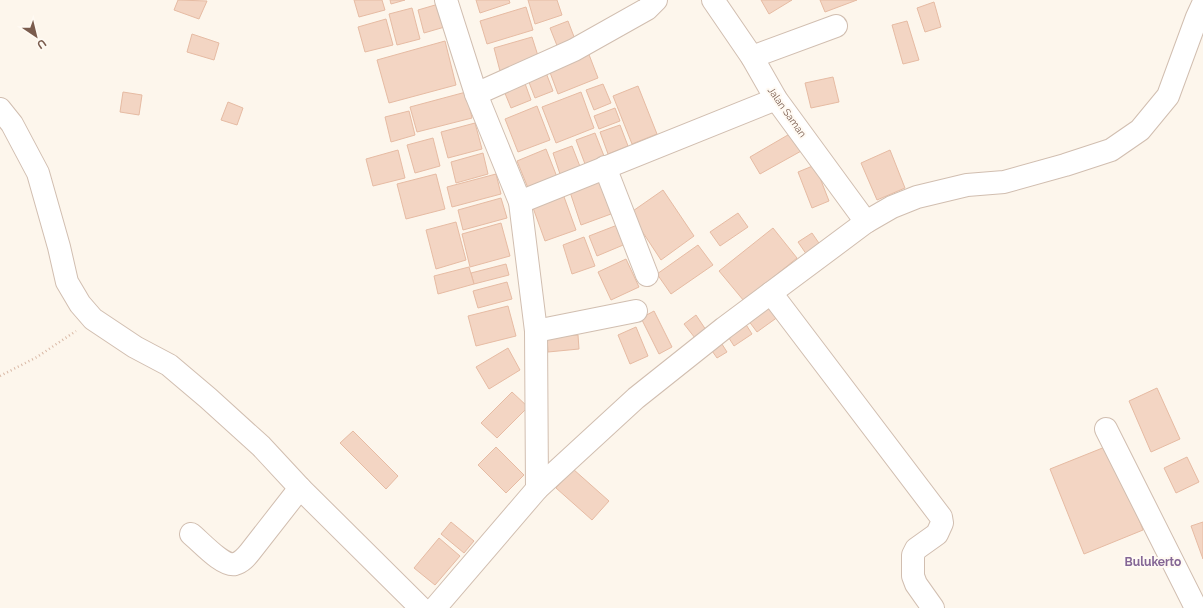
<svg xmlns="http://www.w3.org/2000/svg" width="1203" height="608" viewBox="0 0 1203 608" font-family="Raleway,sans-serif">
	<style>
		.building { fill: #f3d5c3; stroke: #e6bba3 }
		.lines { fill: none; stroke-linecap: round; stroke-linejoin: round }
		.minor-casing { stroke: #d1beb0; stroke-width: 24 }
		.path { stroke: #d9b8a5; stroke-width: 2.5; stroke-dasharray: 1 3; stroke-linecap: butt }
		.minor { stroke: #fff; stroke-width: 22 }
		.labels { text-anchor: middle; dominant-baseline: central; stroke-width: 4; stroke-linejoin: round; paint-order: stroke }
		.street-label { font-size: 10px; fill: #7a5c4d; stroke: #fffaf3 }
		.quarter-label { font-size: 12px; font-weight: bold; fill: #846695; stroke: #fffaf3 }
	</style>
	<rect width="100%" height="100%" fill="#fdf6ec"/>
	<g class="building">
		<path d="M178 0 207 1 199 19 174 10Z"/>
		<path d="M354 0H382L385 10 359 17Z"/>
		<path d="M390 0H405L391 4Z"/>
		<path d="M476 0H509L510 3 480 13Z"/>
		<path d="M528 0H557L562 15 535 24Z"/>
		<path d="M761 0H792L769 14Z"/>
		<path d="M820 0H857L825 12Z"/>
		<path d="M934 2 941 27 925 32 917 8Z"/>
		<path d="M442 3 448 26 424 33 418 10Z"/>
		<path d="M526 7 533 30 487 44 480 21Z"/>
		<path d="M412 8 420 39 397 45 389 14Z"/>
		<path d="M386 19 393 45 365 52 358 27Z"/>
		<path d="M568 21 576 42 558 48 550 28Z"/>
		<path d="M907 21 919 60 903 64 892 25Z"/>
		<path d="M192 34 219 43 214 60 187 52Z"/>
		<path d="M532 37 539 59 500 71 494 48Z"/>
		<path d="M445 41 456 85 389 103 377 60Z"/>
		<path d="M588 52 598 78 558 94 548 67Z"/>
		<path d="M545 70 553 91 535 98 527 77Z"/>
		<path d="M833 77 839 102 811 108 805 83Z"/>
		<path d="M523 78 531 100 511 108 502 86Z"/>
		<path d="M603 84 611 103 594 110 586 90Z"/>
		<path d="M638 86 657 134 632 144 613 96Z"/>
		<path d="M123 92 142 95 139 115 120 112Z"/>
		<path d="M466 92 472 118 417 132 410 107Z"/>
		<path d="M581 92 594 128 556 143 542 107Z"/>
		<path d="M228 102 243 108 237 125 221 120Z"/>
		<path d="M537 106 550 140 518 152 505 119Z"/>
		<path d="M615 108 620 121 599 129 594 116Z"/>
		<path d="M409 111 415 135 391 142 385 117Z"/>
		<path d="M475 123 482 149 448 158 441 132Z"/>
		<path d="M620 125 628 146 608 154 600 132Z"/>
		<path d="M793 132 803 150 760 174 750 157Z"/>
		<path d="M595 133 604 156 585 164 576 140Z"/>
		<path d="M433 138 440 166 415 173 407 145Z"/>
		<path d="M572 146 581 169 561 177 553 153Z"/>
		<path d="M546 149 557 177 528 188 517 161Z"/>
		<path d="M398 150 405 178 373 186 366 159Z"/>
		<path d="M890 150 905 188 877 200 861 163Z"/>
		<path d="M483 153 488 174 456 183 451 162Z"/>
		<path d="M815 165 829 201 812 208 798 172Z"/>
		<path d="M436 174 445 209 406 219 397 184Z"/>
		<path d="M496 174 501 194 452 207 447 187Z"/>
		<path d="M599 179 611 214 581 225 569 189Z"/>
		<path d="M663 190 694 236 661 260 630 213Z"/>
		<path d="M563 194 576 230 545 241 532 205Z"/>
		<path d="M501 198 507 218 463 230 458 210Z"/>
		<path d="M738 213 748 227 720 246 710 232Z"/>
		<path d="M456 222 466 260 436 269 426 230Z"/>
		<path d="M501 223 510 256 470 267 462 234Z"/>
		<path d="M620 224 628 243 597 256 589 236Z"/>
		<path d="M773 228 797 258 744 301 719 271Z"/>
		<path d="M812 233 823 249 809 258 798 242Z"/>
		<path d="M584 237 595 266 572 274 563 245Z"/>
		<path d="M698 245 713 265 671 294 657 274Z"/>
		<path d="M626 259 639 287 611 300 598 272Z"/>
		<path d="M506 264 509 275 474 284 471 273Z"/>
		<path d="M469 267 474 284 438 294 434 276Z"/>
		<path d="M507 282 512 299 478 308 473 291Z"/>
		<path d="M772 302 782 314 757 332 748 320Z"/>
		<path d="M508 306 516 336 476 346 468 316Z"/>
		<path d="M654 311 672 347 659 354 641 318Z"/>
		<path d="M696 315 706 330 695 338 684 324Z"/>
		<path d="M745 323 752 334 734 346 727 335Z"/>
		<path d="M636 327 648 356 630 364 618 335Z"/>
		<path d="M578 335 579 349 548 352 547 337Z"/>
		<path d="M720 341 727 352 717 358 710 348Z"/>
		<path d="M508 348 520 370 489 389 476 367Z"/>
		<path d="M1157 388 1180 439 1151 452 1129 401Z"/>
		<path d="M512 392 528 407 497 438 481 423Z"/>
		<path d="M353 431 398 476 386 489 340 443Z"/>
		<path d="M1110 445 1143 530 1084 554 1050 469Z"/>
		<path d="M496 447 524 475 506 493 478 465Z"/>
		<path d="M1187 457 1199 482 1176 493 1164 468Z"/>
		<path d="M573 469 609 501 592 520 556 488Z"/>
		<path d="M451 522 474 541 464 553 441 534Z"/>
		<path d="M1203 522V559L1191 526Z"/>
		<path d="M439 538 460 556 435 585 414 568Z"/>
	</g>
	<g class="lines">
		<defs>
			<g id="minor">
				<path d="M713 0 752 57 776 99 866 222"/>
				<path d="M752 57 836 26"/>
				<path d="M476 94 574 50 647 9 656 0"/>
				<path d="M0 109 12 124 38 173 59 247 67 282 80 304 93 319 135 347 169 365 208 398 261 446 300 488 421 608"/>
				<path d="M605 167 647 275"/>
				<path d="M520 202 776 99"/>
				<path d="M771 293 941 517 942 523 937 534 916 549 913 555V576L916 584 933 608"/>
				<path d="M536 331 636 311"/>
				<path d="M1106 429 1196 608"/>
				<path d="M537 489 636 398 724 328 866 222 892 207 917 197 967 185 1004 182 1065 165 1111 150 1140 130 1168 96 1197 17 1203 4"/>
				<path d="M191 534C200 541 223 567 235 564 242 562 246 557 250 552L300 488"/>
				<path d="M435 608 537 489 536 331 520 202 476 94 446 0"/>
			</g>
		</defs>
		<use href="#minor" class="minor-casing"/>
		<path class="path" d="M0 376 37 357 76 331"/>
		<use href="#minor" class="minor"/>
	</g>
	<g class="labels">
		<g class="street-label">
			<text transform="translate(787 112) rotate(55)">Jalan Saman</text>
		</g>
		<g class="quarter-label">
			<text x="1153" y="562">Bulukerto</text>
		</g>
	</g>
	<g transform="translate(36 36) rotate(145)" stroke="#fffaf3" stroke-width="3" paint-order="stroke">
	<path d="M0-3L7 15L0 10L-7 15Z" fill="#7a5c4d"/>
	<text y="-6" font-size="11" font-weight="bold" text-anchor="middle" fill="#7a5c4d">U</text>
	</g>
</svg>
